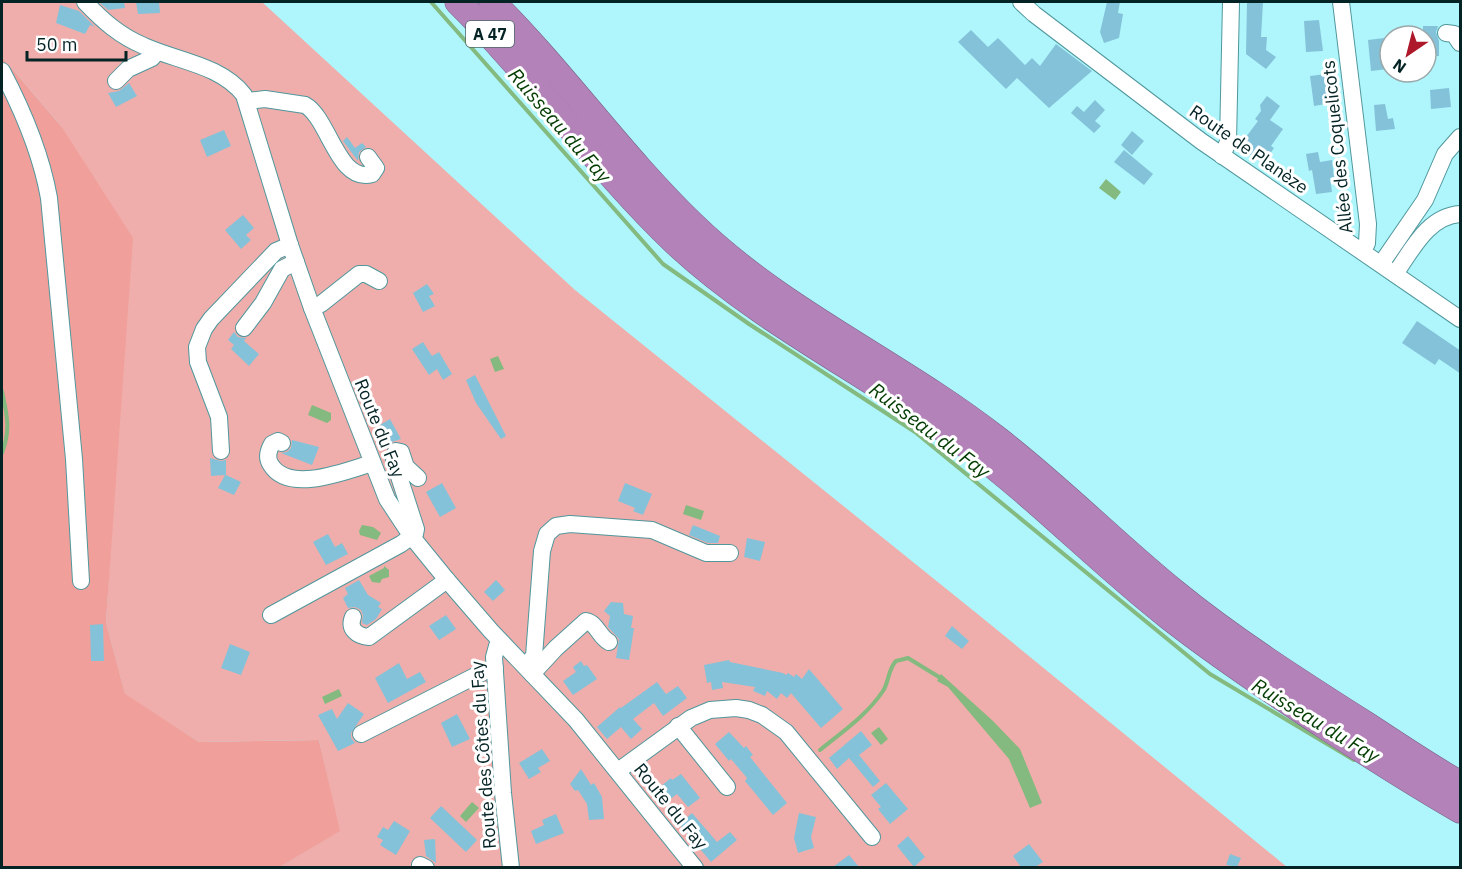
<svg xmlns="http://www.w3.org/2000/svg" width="1462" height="869" viewBox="0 0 1462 869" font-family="'IBM Plex Sans',sans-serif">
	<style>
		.green { fill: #efaeab }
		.forest { fill: #f19f9b }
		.water { fill: #84b97f }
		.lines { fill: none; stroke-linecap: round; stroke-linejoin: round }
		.stream { stroke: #84b97f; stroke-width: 4 }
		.building { fill: #84c2d9 }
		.minor-casing { stroke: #50979c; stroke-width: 18 }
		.highway-casing { stroke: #766185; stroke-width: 27 }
		.minor { stroke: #fff; stroke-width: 16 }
		.highway { stroke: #b382b9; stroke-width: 26 }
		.labels { text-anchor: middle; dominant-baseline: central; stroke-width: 6; stroke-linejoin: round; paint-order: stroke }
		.shield { fill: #fff; stroke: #4f6566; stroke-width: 1.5 }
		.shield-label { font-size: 16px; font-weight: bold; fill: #042325 }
		.street-label { font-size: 18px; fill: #042325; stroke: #fff }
		.water-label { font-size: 20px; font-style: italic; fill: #023c01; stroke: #fff }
	</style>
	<rect width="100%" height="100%" fill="#aef6fc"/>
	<path class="green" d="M2 2H262L575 290 980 616 1287 867H280L339 831 319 740 199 742 125 695 106 622 116 458 61 126 2 57Z"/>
	<path class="forest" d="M2 57 61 126 133 238 106 622 125 694 199 742 319 740 340 831 280 867H2Z"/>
	<g class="water">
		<path d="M1106 179 1121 192 1115 200 1099 188Z"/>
		<path d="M498 356 504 369 495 372 490 359Z"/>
		<path d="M312 405 331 413V420L327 423 308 415Z"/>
		<path d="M686 505 704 511 701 520 683 514Z"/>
		<path d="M362 525 373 527 381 533 377 540 360 535 359 531Z"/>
		<path d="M384 566 389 570V577L382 579 380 583 372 582 369 576 384 568Z"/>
		<path d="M941 674 993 721 1020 749 1042 803 1030 808 1009 759 948 687 937 681Z"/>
		<path d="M339 689 342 696 325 704 322 697Z"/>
		<path d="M879 727 888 739 881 745 871 733Z"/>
		<path d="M472 802 479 808 466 822 460 816Z"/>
	</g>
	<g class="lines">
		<g class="stream">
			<path d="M431 2 663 264 749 324 915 432 1210 674 1354 760"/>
			<path d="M2 391C7 415 11 429 2 453"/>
			<path d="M820 750C842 732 867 715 883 691 889 682 888 669 896 661L908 658 939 677"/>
		</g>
	</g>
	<g class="building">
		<path d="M99 2H124L125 8 108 10Z"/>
		<path d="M136 2H159L160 13 138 14Z"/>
		<path d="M1107 2H1120L1118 13 1123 14 1119 38 1104 43 1100 32Z"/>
		<path d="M1247 2H1263L1261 37H1267L1266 50 1276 57 1266 69 1246 54Z"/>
		<path d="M60 5 79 11 95 27 90 25 85 34 56 23Z"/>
		<path d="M1319 20 1323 51 1306 52 1304 21Z"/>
		<path d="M1423 26H1438L1436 32 1439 41V56H1426V36H1423Z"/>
		<path d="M971 30 988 47 998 38 1025 65 1032 58 1040 66 1056 44 1092 71 1049 108 1017 78 1006 89 958 42Z"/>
		<path d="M1384 38V42L1390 41V55H1386L1388 69 1371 71 1368 40Z"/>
		<path d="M1326 74 1332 103 1314 106 1310 76Z"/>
		<path d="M129 83 137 96 116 107 108 93 119 91Z"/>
		<path d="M1449 88 1451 107 1431 109 1430 90Z"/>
		<path d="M1267 96 1280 106 1270 120 1283 129 1271 146 1274 148 1263 164 1248 153 1252 148 1243 141 1258 121 1255 119 1261 111 1260 105Z"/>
		<path d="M1095 100 1105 110 1095 121 1101 126 1094 133 1071 113 1077 106 1084 112Z"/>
		<path d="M1385 104 1388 119 1393 118 1395 129 1376 131 1374 105Z"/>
		<path d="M224 130 231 146 207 157 200 140Z"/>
		<path d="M1132 131 1144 141 1132 155 1121 145Z"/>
		<path d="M347 137 355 148 362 143 366 147 359 152 358 161 343 141Z"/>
		<path d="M1124 150 1153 174 1144 185 1114 162Z"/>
		<path d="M1318 152 1320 162 1332 160 1334 177 1330 178 1332 192 1316 194 1312 170 1309 171 1306 154Z"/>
		<path d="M243 215 254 228 246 235 251 240 241 249 225 230Z"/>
		<path d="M427 284 434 294 429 296 435 306 423 312 413 293Z"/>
		<path d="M1417 321 1461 351V374L1439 359 1435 365 1402 343Z"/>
		<path d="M234 332 238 337 246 338 244 341 259 354 249 366 231 349 234 345 228 340Z"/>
		<path d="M423 342 432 356 439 352 452 374 443 380 437 369 429 375 412 349Z"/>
		<path d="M475 375 506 436 501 439 476 403 466 380Z"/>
		<path d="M390 419 401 439 389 443 380 425Z"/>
		<path d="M292 440 319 447 312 465 281 453 287 452 291 448Z"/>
		<path d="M210 458 221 461 226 460V475L241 482 234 495 218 488 225 475 211 476Z"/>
		<path d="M442 483 456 508 440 517 426 492Z"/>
		<path d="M625 483 652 494 643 515 633 511 635 508 618 501Z"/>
		<path d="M693 525 720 536 718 543H708L689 535Z"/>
		<path d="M328 534 335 547 342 543 348 554 326 565 313 542Z"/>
		<path d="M747 538 765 542 760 561 744 557Z"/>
		<path d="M359 580 368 595 381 603 378 607 382 609 376 619 367 625 362 623 363 615 361 610 355 607 348 608 343 598 348 594 345 588Z"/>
		<path d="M496 580 505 590 493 601 484 592Z"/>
		<path d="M611 602 623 603 624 614 633 616 631 628H634L629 660 616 658 619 639 608 627 610 616 604 611Z"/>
		<path d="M446 615 456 629 439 640 429 626Z"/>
		<path d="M103 624 104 661H91L90 625Z"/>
		<path d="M952 626 969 641 962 649 945 636Z"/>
		<path d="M230 644 250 652 241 675 221 668Z"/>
		<path d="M729 660 730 662 783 673 786 675 788 673 794 677 796 674 802 679 809 669 843 709 821 728 791 693 787 698 781 693 777 699 767 691 765 696 753 691 755 687 722 682 723 688 712 690 711 682 707 683 704 665Z"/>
		<path d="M581 661 584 666 587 665 597 679 573 695 563 681 576 672 573 667Z"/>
		<path d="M399 663 407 679 420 672 426 682 388 703 375 678Z"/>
		<path d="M657 682 666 694 678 686 687 698 663 716 654 703 633 719 642 729 631 739 621 727 607 739 597 727 620 707 621 708Z"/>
		<path d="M348 703 364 714 351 733V738L355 743 338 751 318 715 332 709 337 719Z"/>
		<path d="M457 714 470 739 452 747 441 723Z"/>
		<path d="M861 731 872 745 859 755 880 781 873 787 849 758 837 769 829 758Z"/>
		<path d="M729 732 744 748 746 746 753 755 750 757 787 803 773 815 745 781 747 778 731 759 729 761 715 744Z"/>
		<path d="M542 749 550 761 538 768 541 772 529 779 519 763Z"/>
		<path d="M581 769 591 785 594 783 602 797 604 819 589 820 587 804 578 790 575 791 570 784Z"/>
		<path d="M681 774 700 798 688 807 677 794 665 803 655 791 671 778 672 780Z"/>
		<path d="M886 783 908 809 890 824 878 809 881 807 871 795Z"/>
		<path d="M441 806 477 840 466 852 430 818Z"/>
		<path d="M692 813 717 842 730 832 737 840 711 862 679 824Z"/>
		<path d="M799 813 816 817 811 837 814 848 798 853 794 838Z"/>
		<path d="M556 814 564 833 536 844 531 831 544 825 542 820Z"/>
		<path d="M394 821 410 831 396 855 380 845 383 840 377 837 383 827 388 830Z"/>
		<path d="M908 836 925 857 914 867 897 846Z"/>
		<path d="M435 839 436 863 426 856 424 840Z"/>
		<path d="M1029 844 1043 862 1035 867H1021L1013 856Z"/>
		<path d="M1230 854 1241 858 1237 867 1226 865Z"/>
		<path d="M849 855 859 867H833Z"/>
	</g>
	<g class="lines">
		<defs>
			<g id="minor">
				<path d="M85 2C103 21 120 36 144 46 177 61 221 65 244 95L290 245 312 308 387 499 412 537 447 580 491 631 576 720 695 868"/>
				<path d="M1021 2 1034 14 1201 141 1460 319"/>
				<path d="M1341 2 1368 224 1367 243 1363 252"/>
				<path d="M1446 33 1454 34 1460 43"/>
				<path d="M2 71C23 111 41 153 49 198L74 459 81 581"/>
				<path d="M116 81 128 69 152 58 157 52"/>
				<path d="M247 101 265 99 305 105C329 118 338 184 372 174L376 168 368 157"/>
				<path d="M1222 156 1228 142 1231 2"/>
				<path d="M1381 264 1425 200 1445 154 1460 137"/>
				<path d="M1395 274C1412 250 1428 216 1460 214"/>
				<path d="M312 308 321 304 359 274H366L379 281"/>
				<path d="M244 328 263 303 282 269 296 262"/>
				<path d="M282 443 278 441 272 444C268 451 266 458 271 465 289 494 346 471 372 463"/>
				<path d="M221 451 219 417 198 362 197 347 204 329 211 319 276 251 290 245"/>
				<path d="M271 615 401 544 415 534 416 529 394 461 396 451 401 452 406 467 418 478"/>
				<path d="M353 617C348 629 357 636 369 637L447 580"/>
				<path d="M501 642 497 646 494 657 503 793 511 868"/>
				<path d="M525 666 534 656 542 551 547 534 556 526 570 524 652 530 706 553H730"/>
				<path d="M532 674 556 648 586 621C597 623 599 637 609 642"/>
				<path d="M678 726 727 787"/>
				<path d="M361 734 485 671 495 668"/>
				<path d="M618 771 691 718 710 710 736 708 749 710 762 715 786 732 872 837"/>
				<path d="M420 865 426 868"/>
			</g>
			<g id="highway">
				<path d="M458 2C535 78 597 168 676 243 764 325 874 376 969 447 1039 499 1099 562 1168 616 1219 656 1273 692 1328 728 1371 756 1415 784 1460 810"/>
				<path d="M492 2C563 72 621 156 694 226 783 312 900 363 997 439 1058 486 1113 542 1173 591 1233 640 1299 682 1365 724 1396 744 1428 766 1460 784"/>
			</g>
		</defs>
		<use href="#minor" class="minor-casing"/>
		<use href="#highway" class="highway-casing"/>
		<use href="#minor" class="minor"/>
		<use href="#highway" class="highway"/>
	</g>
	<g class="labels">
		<rect class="shield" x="466" y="21" width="48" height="26" rx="4.5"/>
		<g class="shield-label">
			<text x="490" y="34">A 47</text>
		</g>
		<g class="street-label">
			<text transform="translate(1337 147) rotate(-96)">Allée des Coquelicots</text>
			<text transform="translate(1249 149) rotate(35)">Route de Planèze</text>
			<text transform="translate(380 428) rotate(68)">Route du Fay</text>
			<text transform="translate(483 755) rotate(-94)">Route des Côtes du Fay</text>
			<text transform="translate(671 806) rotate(51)">Route du Fay</text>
		</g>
		<g class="water-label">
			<text transform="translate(560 125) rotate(49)">Ruisseau du Fay</text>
			<text transform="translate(930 430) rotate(37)">Ruisseau du Fay</text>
			<text transform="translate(1316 720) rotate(31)">Ruisseau du Fay</text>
		</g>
	</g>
	<rect width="1462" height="869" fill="none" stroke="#042325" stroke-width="6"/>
	<g transform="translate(1408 54) rotate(215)"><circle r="28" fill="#ffffff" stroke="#9ba7a8" stroke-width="1.5"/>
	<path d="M0-4.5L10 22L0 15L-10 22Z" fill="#ad192a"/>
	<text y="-9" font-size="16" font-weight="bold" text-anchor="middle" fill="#042325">N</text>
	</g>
	<path d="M27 51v9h99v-9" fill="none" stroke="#042325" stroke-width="3"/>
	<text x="36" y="51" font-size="18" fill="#042325" stroke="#ffffff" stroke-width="4.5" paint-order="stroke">50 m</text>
</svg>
